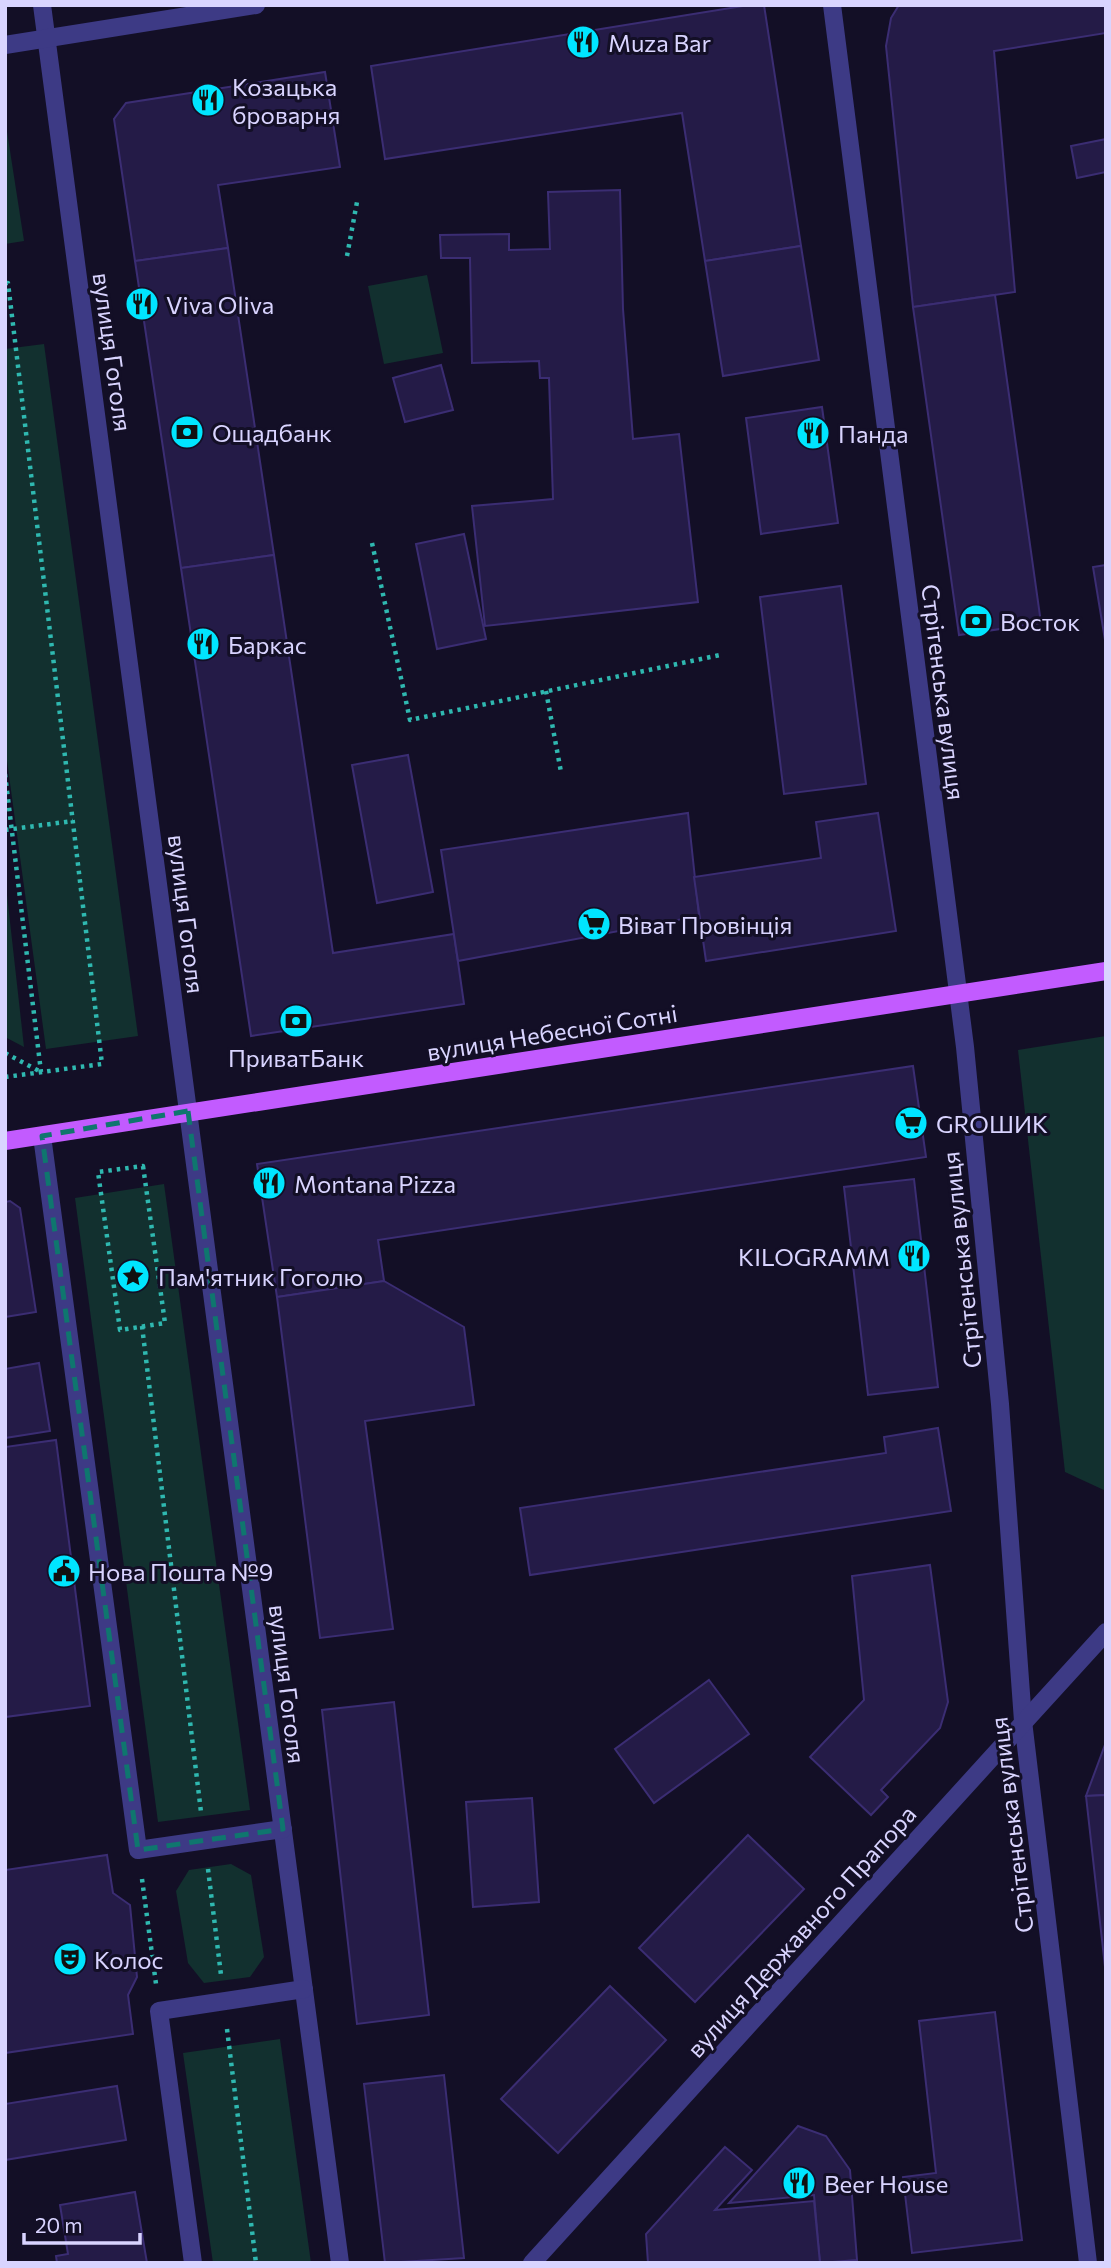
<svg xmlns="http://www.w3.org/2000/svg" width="1111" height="2268" viewBox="0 0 1111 2268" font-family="Commissioner,sans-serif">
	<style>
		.green { fill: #12302f }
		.building { fill: #241b47; stroke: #3b2d73; stroke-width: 2 }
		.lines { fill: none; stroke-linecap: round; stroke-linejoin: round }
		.path { stroke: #2fb8b0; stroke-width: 4.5; stroke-dasharray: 3.5 5; stroke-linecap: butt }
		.minor { stroke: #3d3a85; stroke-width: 18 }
		.major { stroke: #c25bff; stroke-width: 18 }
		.marked { fill: none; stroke: #0f766e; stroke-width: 5; stroke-dasharray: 14 9; stroke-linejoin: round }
		.labels { text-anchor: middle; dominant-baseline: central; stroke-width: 6; stroke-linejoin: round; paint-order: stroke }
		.poi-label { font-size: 24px; fill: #d9d4ff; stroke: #130f26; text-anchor: start }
		.street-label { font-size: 24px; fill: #d9d4ff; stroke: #130f26 }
	</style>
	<rect width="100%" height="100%" fill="#130f26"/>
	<g class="green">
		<path d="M6 125 24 241 5 244V126Z"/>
		<path d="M427 275 443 353 384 364 368 286Z"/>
		<path d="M44 344 138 1036 46 1049 5 746V349Z"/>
		<path d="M5 877 24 1047 5 1037Z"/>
		<path d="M1106 1036V1491L1065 1472 1018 1050Z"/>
		<path d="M164 1184 250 1810 158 1822 75 1198Z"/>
		<path d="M231 1864 251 1875 264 1957 250 1977 204 1983 188 1963 176 1891 189 1870Z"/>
		<path d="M280 2039 311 2263H213L183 2053Z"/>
	</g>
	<g class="building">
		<path d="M749 5H764L801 246 705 261 682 113 385 159 371 66Z"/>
		<path d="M899 5H1106V33L994 51 1015 292 913 307 886 46 891 18Z"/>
		<path d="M325 72 340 167 218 185 228 248 135 261 114 119 126 103Z"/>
		<path d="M1106 139V172L1077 178 1071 146Z"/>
		<path d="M620 190 623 309 633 439 679 434 698 602 485 626 472 506 553 499 549 378H540L539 361 472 363 470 258H441L440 235 509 234V250L550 249 548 192Z"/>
		<path d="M801 246 819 360 723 376 705 261Z"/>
		<path d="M228 248 274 555 181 568 135 261Z"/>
		<path d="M995 295 1041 623 959 635 913 307Z"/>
		<path d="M441 365 453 410 405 422 393 378Z"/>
		<path d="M822 407 838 523 761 534 746 418Z"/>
		<path d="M464 534 486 639 437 649 416 544Z"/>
		<path d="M274 555 333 953 454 934 464 1004 251 1036 181 568Z"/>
		<path d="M1106 565V646L1093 567Z"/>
		<path d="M841 586 866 784 784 794 760 597Z"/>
		<path d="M408 755 433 892 377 903 352 765Z"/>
		<path d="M688 813 699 916 458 961 441 850Z"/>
		<path d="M878 813 896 931 706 961 694 877 821 858 816 822Z"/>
		<path d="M913 1066 926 1157 378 1240 384 1281 277 1297 257 1164Z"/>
		<path d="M914 1179 938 1387 868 1395 844 1187Z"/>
		<path d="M10 1201 20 1208 36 1312 5 1317V1202Z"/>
		<path d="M384 1281 464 1327 474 1405 365 1421 393 1629 320 1638 277 1297Z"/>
		<path d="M39 1363 50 1431 5 1438V1369Z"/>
		<path d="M938 1428 951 1511 530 1575 520 1508 886 1453 884 1437Z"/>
		<path d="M56 1440 90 1706 5 1717V1447Z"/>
		<path d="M930 1565 948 1702 940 1728 881 1790 888 1797 871 1815 810 1757 864 1700 852 1576Z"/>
		<path d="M709 1680 749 1734 654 1803 615 1749Z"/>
		<path d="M394 1702 429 2015 357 2024 322 1710Z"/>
		<path d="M1106 1742V1795L1086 1796Z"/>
		<path d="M1106 1795V1976L1086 1796Z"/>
		<path d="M532 1798 539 1902 473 1907 466 1802Z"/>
		<path d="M748 1835 804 1889 695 2002 639 1948Z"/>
		<path d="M107 1855 113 1893 130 1905 137 1977 128 1995 133 2034 5 2053V1870Z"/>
		<path d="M610 1986 666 2040 558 2153 501 2099Z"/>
		<path d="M995 2012 1022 2240 912 2253 903 2177 936 2173 919 2021Z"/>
		<path d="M444 2075 464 2258 385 2263 364 2084Z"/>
		<path d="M117 2086 126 2140 5 2160V2104Z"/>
		<path d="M798 2126 826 2136 850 2170 857 2260 820 2263 814 2195 729 2203Z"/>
		<path d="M725 2147 752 2170 715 2210 814 2201 820 2263H648L646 2234Z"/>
		<path d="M135 2192 147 2263H57L56 2256 68 2254 60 2205Z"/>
	</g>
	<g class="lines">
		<g class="path">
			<path d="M347 256 357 202"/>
			<path d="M5 283H8L102 1064 5 1077"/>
			<path d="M372 543 410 720 720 655"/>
			<path d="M546 691 561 772"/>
			<path d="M5 774 41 1072"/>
			<path d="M5 830 73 821"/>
			<path d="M5 1053 41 1072"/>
			<path d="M143 1166 165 1323 120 1330 98 1172Z"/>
			<path d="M142 1326 201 1812"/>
			<path d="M208 1869 221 1975"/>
			<path d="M142 1879 156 1984"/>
			<path d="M227 2029 256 2263"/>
		</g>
		<g class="minor">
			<path d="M42 5 340 2263"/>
			<path d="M832 5 965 1047 1000 1404 1023 1721 1088 2263"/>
			<path d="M5 45 256 5"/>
			<path d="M42 1136 138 1850 283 1829"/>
			<path d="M193 2263 159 2011 304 1989"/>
			<path d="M532 2263 1106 1632"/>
		</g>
		<path class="major" d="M5 1141 1106 971"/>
	</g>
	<path class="marked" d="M188 1111 283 1829 138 1850 42 1136Z"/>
	<defs>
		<symbol id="restaurant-disc" viewBox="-11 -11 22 22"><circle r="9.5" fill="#00e5ff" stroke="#130f26"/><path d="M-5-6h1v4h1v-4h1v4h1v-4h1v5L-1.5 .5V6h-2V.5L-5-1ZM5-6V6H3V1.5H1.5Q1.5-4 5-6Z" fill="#111"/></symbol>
		<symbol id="bank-disc" viewBox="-11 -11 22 22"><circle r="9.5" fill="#00e5ff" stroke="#130f26"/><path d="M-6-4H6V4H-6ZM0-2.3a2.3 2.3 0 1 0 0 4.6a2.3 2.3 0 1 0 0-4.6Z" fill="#111"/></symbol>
		<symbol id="supermarket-disc" viewBox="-11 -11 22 22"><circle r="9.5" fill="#00e5ff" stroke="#130f26"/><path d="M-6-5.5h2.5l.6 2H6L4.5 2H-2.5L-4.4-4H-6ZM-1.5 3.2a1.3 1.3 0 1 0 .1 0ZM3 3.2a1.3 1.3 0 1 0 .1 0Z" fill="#111"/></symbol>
		<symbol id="sight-disc" viewBox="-11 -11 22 22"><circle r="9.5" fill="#00e5ff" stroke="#130f26"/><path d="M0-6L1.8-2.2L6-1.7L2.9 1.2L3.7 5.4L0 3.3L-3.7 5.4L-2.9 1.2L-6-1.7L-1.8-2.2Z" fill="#111"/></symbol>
		<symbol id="civic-disc" viewBox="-11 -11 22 22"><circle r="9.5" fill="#00e5ff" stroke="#130f26"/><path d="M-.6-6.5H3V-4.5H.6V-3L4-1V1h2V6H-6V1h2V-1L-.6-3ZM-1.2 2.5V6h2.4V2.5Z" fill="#111"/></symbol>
		<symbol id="theatre-disc" viewBox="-11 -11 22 22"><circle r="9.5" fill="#00e5ff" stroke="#130f26"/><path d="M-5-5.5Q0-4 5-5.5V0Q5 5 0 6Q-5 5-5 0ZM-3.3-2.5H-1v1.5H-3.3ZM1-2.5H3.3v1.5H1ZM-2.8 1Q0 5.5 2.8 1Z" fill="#111"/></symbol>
	</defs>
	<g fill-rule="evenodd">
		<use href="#restaurant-disc" x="564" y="23" width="38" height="38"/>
		<use href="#restaurant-disc" x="189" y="81" width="38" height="38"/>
		<use href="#restaurant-disc" x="123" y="285" width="38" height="38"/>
		<use href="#bank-disc" x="168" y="413" width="38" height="38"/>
		<use href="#restaurant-disc" x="794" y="414" width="38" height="38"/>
		<use href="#bank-disc" x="957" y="602" width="38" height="38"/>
		<use href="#restaurant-disc" x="184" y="625" width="38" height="38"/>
		<use href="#supermarket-disc" x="575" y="905" width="38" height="38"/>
		<use href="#bank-disc" x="277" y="1002" width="38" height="38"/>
		<use href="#supermarket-disc" x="892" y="1104" width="38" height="38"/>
		<use href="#restaurant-disc" x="250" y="1164" width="38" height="38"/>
		<use href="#restaurant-disc" x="895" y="1237" width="38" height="38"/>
		<use href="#sight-disc" x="114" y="1257" width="38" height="38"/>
		<use href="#civic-disc" x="45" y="1552" width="38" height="38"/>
		<use href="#theatre-disc" x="51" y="1940" width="38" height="38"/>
		<use href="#restaurant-disc" x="780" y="2164" width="38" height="38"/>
	</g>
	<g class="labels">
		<g class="poi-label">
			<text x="608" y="42">Muza Bar</text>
			<text x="232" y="86">Козацька<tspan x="232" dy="28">броварня</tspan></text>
			<text x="166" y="304">Viva Oliva</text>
			<text x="212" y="432">Ощадбанк</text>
			<text x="838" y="433">Панда</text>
			<text x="1000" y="621">Восток</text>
			<text x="228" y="644">Баркас</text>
			<text x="618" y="924">Віват Провінція</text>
			<text x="296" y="1057" text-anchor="middle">ПриватБанк</text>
			<text x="936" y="1123">GROШИК</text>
			<text x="294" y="1183">Montana Pizza</text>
			<text x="890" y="1256" text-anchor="end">KILOGRAMM</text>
			<text x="158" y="1276">Пам'ятник Гоголю</text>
			<text x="88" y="1571">Нова Пошта №9</text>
			<text x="94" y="1959">Колос</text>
			<text x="824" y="2183">Beer House</text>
		</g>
		<g class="street-label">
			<text transform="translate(113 352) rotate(82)">вулиця Гоголя</text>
			<text transform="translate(944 692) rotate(83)">Стрітенська вулиця</text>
			<text transform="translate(187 914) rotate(83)">вулиця Гоголя</text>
			<text transform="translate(552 1032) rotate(-9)">вулиця Небесної Сотні</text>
			<text transform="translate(961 1260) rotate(-96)">Стрітенська вулиця</text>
			<text transform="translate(288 1684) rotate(83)">вулиця Гоголя</text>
			<text transform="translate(1011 1825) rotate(-97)">Стрітенська вулиця</text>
			<text transform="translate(801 1931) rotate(-48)">вулиця Державного Прапора</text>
		</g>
	</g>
	<rect width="1111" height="2268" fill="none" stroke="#d9d4ff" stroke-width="14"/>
	<path d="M24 2233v10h116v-10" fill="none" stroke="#d9d4ff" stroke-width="3.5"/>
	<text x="35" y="2233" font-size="21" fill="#d9d4ff" stroke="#130f26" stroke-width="5" paint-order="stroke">20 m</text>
</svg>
